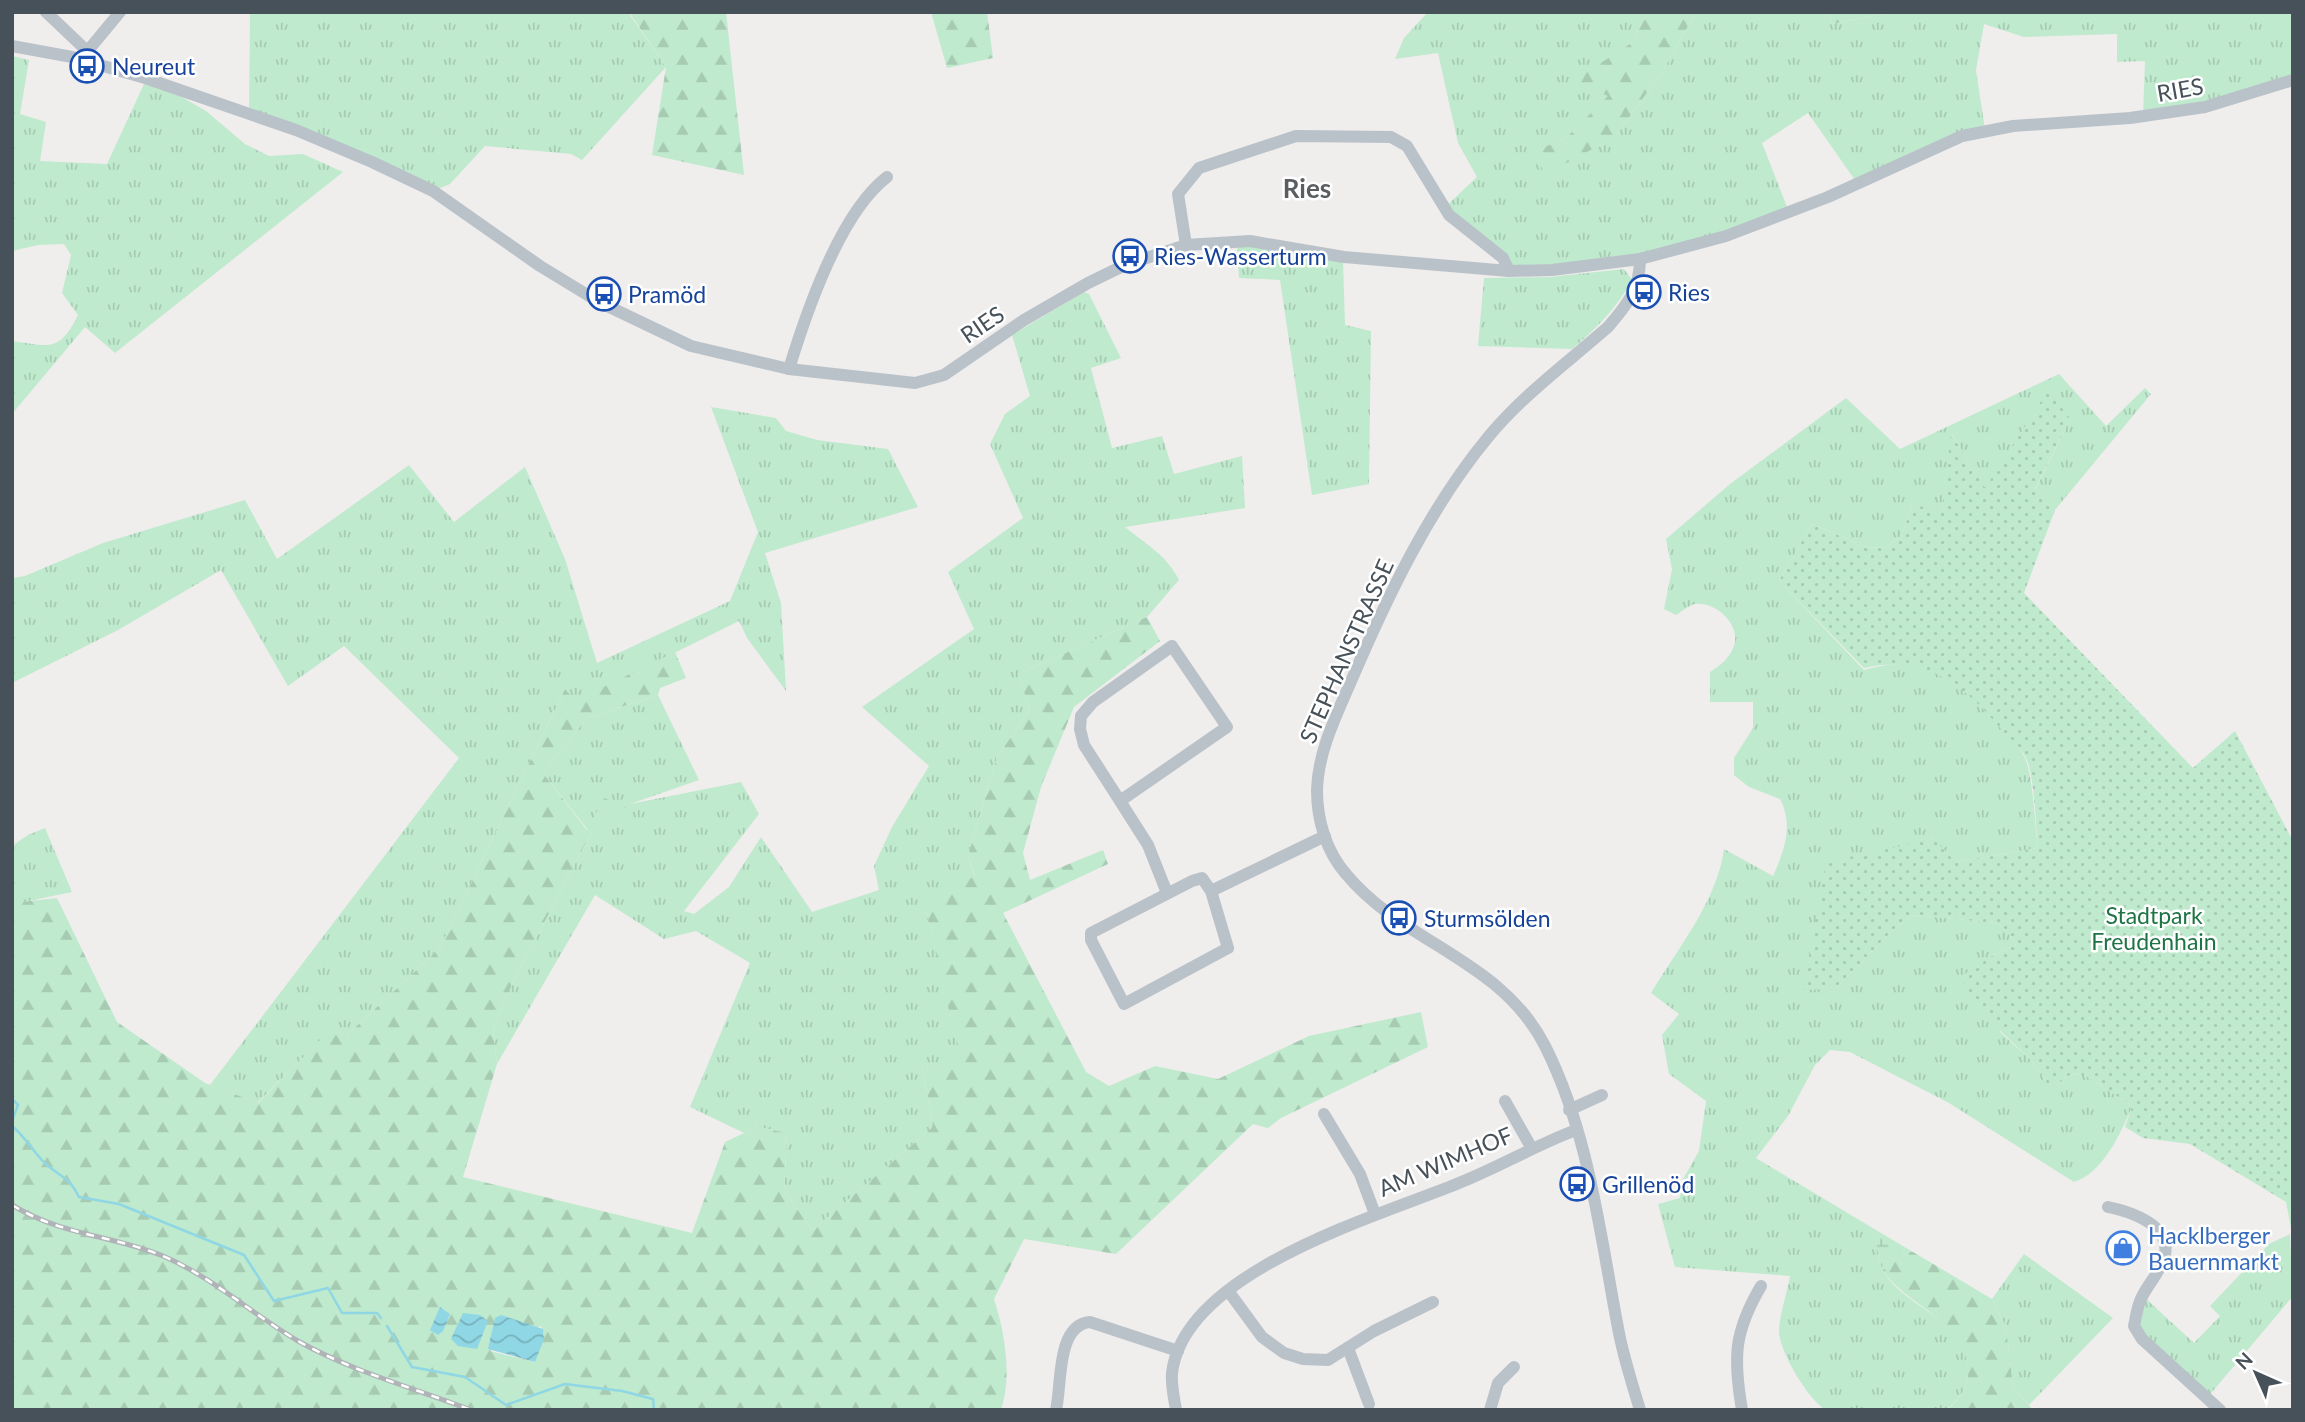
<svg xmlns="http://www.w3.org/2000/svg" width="2305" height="1422" viewBox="0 0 2305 1422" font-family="Lato,sans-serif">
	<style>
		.grass { fill: url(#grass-tufts) }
		.forest { fill: url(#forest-firs); fill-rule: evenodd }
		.wetland { fill: url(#wetland-marsh) }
		.park { fill: url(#park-dots) }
		.water { fill: url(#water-waves) }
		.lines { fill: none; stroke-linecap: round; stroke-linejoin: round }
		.stream { stroke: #8fd7e4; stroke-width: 2.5 }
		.minor { stroke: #bac2c9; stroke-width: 12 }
		.rail-casing { stroke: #b0b3b7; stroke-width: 5 }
		.rail { stroke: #fff; stroke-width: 2.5; stroke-dasharray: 8; stroke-linecap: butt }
		.labels { text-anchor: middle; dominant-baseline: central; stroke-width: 5; stroke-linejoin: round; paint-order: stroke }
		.transit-label { font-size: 23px; fill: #164399; stroke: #fff; text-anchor: start }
		.street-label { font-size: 23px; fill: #475159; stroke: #fff }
		.park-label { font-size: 23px; fill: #1e7444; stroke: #fff }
		.shop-label { font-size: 23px; fill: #366cbe; stroke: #fff; text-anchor: start }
		.quarter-label { font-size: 26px; font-weight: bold; fill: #5a5e61; stroke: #fff }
	</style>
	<defs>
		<pattern id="grass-tufts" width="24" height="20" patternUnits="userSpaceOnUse" patternTransform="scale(1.75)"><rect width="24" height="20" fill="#bfeacd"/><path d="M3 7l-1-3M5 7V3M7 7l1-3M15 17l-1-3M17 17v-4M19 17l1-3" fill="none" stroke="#a6cab2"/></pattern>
		<pattern id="forest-firs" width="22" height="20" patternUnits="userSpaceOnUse" patternTransform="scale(1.75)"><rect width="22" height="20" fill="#bfeacd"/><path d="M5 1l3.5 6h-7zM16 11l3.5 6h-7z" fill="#a6cab2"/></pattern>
		<pattern id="wetland-marsh" width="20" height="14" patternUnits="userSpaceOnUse" patternTransform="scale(1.75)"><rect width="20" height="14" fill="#bfeacd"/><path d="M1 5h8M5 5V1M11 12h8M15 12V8" fill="none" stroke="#a6cab2"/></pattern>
		<pattern id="park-dots" width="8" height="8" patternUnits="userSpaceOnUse" patternTransform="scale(1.75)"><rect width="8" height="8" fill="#bfeacd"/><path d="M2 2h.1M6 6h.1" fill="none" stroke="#a6cab2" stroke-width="1.8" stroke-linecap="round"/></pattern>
		<pattern id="water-waves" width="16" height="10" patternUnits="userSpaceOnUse" patternTransform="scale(1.75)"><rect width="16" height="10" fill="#8fd7e4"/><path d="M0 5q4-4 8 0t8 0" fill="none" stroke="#77b1bc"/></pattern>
	</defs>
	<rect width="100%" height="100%" fill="#f0eded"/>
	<g class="grass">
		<path d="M628 12 666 67 582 160 571 154 485 146 450 184 433 191 249 112 250 13Z"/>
		<path d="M1428 12H1646L1633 42 1574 81 1609 96 1565 139 1532 152 1615 137 1662 72 1696 12H1830L1832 24 1893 12H2293V80L2143 116 2145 61 2117 62V34L2024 37 1984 24 1976 70 1985 130 1857 183 1808 113 1762 143 1789 212 1667 252 1509 271 1443 209 1477 177 1458 143 1438 53 1395 59 1404 38Z"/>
		<path d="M12 56 29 60 20 114 46 122 40 161 107 164 144 84 180 96 206 111 245 144 269 156 303 154 343 172 115 353 85 327 12 414V341C50 346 59 353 78 315L62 293 71 255 64 244 38 245 12 251Z"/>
		<path d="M1242 245 1343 261 1345 325 1371 331 1369 484 1312 495 1280 280 1239 278 1237 247Z"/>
		<path d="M1624 269 1632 280C1616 309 1597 328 1572 349L1478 346 1484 278 1550 277Z"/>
		<path d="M1084 292 1089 294 1121 358 1091 368 1112 448 1162 436 1174 474 1242 456 1245 508 1125 527C1145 544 1166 554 1179 580L1147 617 1018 674 1030 710 997 757 968 856 975 876 926 911 963 1067 922 1065 933 1127 813 1230 784 1192 787 1133 757 1127 744 1133 690 1107 750 963 696 931 664 939 595 895 497 1064 493 1029 513 982 590 835 626 806 604 798 588 830 543 773 587 718 658 695 699 780 630 804 741 782 759 814 684 911 694 914 729 887 761 837 812 912 879 890 874 866 892 827 929 766 862 707 974 629 948 572 1023 518 990 444 1005 414 1030 396 1012 335Z"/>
		<path d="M2059 374 2106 426 2145 388 2151 394 2055 510 2035 490 2070 419 1985 489 1952 434 1942 511 1912 505 1902 535 1886 548 1866 547 1812 524 1779 581 1864 670C1882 665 1903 661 1922 667 1956 678 2010 726 2025 758 2033 775 2035 827 2038 848L1956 862 1933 839 1904 848 1835 989 1892 931 1914 915 1996 923 2007 931 2016 945 1990 957 2000 1032 2032 1061 2047 1083H2059L2071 1074 2085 1075 2132 1106C2122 1132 2102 1174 2074 1182L1949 1103 1850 1052 1830 1050 1815 1065 1788 1116 1756 1158 1871 1227C1881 1243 1874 1261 1887 1277 1914 1312 1972 1323 1968 1375 1967 1389 1957 1403 1945 1410H1826C1809 1401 1778 1350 1779 1330 1780 1313 1787 1293 1790 1276L1675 1267 1658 1204 1680 1198 1682 1181 1699 1151 1706 1101 1669 1074 1662 1035 1679 1014 1651 993C1678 948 1717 901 1724 849L1773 876C1784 851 1794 826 1780 799L1749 787 1734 775V758L1753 728V702H1710V672C1719 666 1729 659 1733 648 1743 627 1717 601 1695 604 1689 605 1681 612 1676 615L1664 609 1672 569 1666 539 1730 484 1846 398 1900 449Z"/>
		<path d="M711 407 776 418 786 431 817 440 888 449 918 507 765 553 781 603 786 691 747 638 739 621 575 702 565 689 440 948 346 1036 326 1035 257 1103 210 1085 459 758 344 646 288 686 221 570 118 630 12 683V578L25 576 103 543 245 500 277 559 409 465 454 522 525 467 565 559 597 663 730 601 758 532Z"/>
		<path d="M45 828 72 892 14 904 12 846 28 835Z"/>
		<path d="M2290 1234 2293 1296 2207 1398 2133 1327 2143 1296 2194 1343 2220 1316 2210 1306 2269 1244Z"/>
		<path d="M2024 1254 2113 1318 2029 1405 2013 1387 2006 1327 1992 1299Z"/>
	</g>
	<g class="forest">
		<path d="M629 12H726L744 175 652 155 666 67Z"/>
		<path d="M931 12H987L993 58 947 68Z"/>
		<path d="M1646 12H1696L1662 72 1615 137 1546 174 1531 152 1565 139 1608 96 1573 81 1633 42Z"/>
		<path d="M1830 12H1893L1832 24Z"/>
		<path d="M1147 617 1160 641 1074 707 1041 787 1023 853 1030 880 1103 850 1108 864 1003 913 1086 1072 1109 1086 1155 1066 1218 1079 1309 1036 1421 1012 1428 1047 1281 1118 1268 1128 1253 1124 1116 1254 1024 1239 994 1299C1005 1332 1012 1377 1001 1410H12V903L57 898 117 1022 205 1083 258 1103 326 1034 346 1036 440 948 565 689 575 701 675 652 686 678 660 688 658 695 587 718 543 773 587 830 604 798 627 806 590 835 513 982 493 1029 497 1064 463 1177 692 1233 725 1142 757 1127 787 1133 784 1192 813 1230 933 1127 922 1065 962 1066 926 911 975 875 968 856 997 757 1030 710 1018 674ZM541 1326 544 1334 535 1362 490 1351Z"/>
		<path d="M1890 1250 1913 1252 1992 1299 2006 1327 2013 1387 2033 1410H1946C1958 1402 1967 1389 1968 1375 1971 1325 1912 1308 1885 1274Z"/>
	</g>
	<path class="wetland" d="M1871 1227 1913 1252 1890 1251 1885 1274C1875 1258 1880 1242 1871 1227Z"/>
	<path class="park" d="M2049 389 2070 419 2035 489 2055 510 2024 593 2193 768 2235 731 2293 841V1238L2286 1202 2190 1144 2143 1138 2125 1127 2132 1106 2085 1075 2071 1074 2059 1083H2047L2032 1061 1968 1000 1963 975 1990 957 2016 945 2007 931 1996 923 1914 915 1892 931 1835 989 1803 990 1826 862 1934 839 1956 862 2038 848C2036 828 2034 773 2026 758 2020 747 2009 738 2001 729 1963 684 1926 654 1864 668L1779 581 1812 524 1866 547 1886 548 1902 535 1912 505 1942 510 1951 433 1985 488Z"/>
	<g class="water">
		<path d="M440 1307 450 1314 443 1331 438 1335 430 1330Z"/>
		<path d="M463 1313 480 1315 488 1321 477 1349 458 1346 451 1339Z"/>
		<path d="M501 1315 543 1329 544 1339 535 1362 488 1349 495 1318Z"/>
	</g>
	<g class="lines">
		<g class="stream">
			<path d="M12 1099 18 1105 12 1121"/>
			<path d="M12 1126C26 1137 34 1154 47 1165 62 1178 69 1177 79 1197L119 1204 244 1255 274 1301 328 1288 342 1313H377L381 1318"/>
			<path d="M387 1326 412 1367 465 1377 506 1405 565 1384 622 1391 653 1399 654 1410"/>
		</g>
		<g class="minor">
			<path d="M46 12 87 51"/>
			<path d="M12 46 72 57 145 78 296 130 372 162 433 191 540 266 599 302 691 346 789 369 915 383 944 375 1024 320 1088 283 1125 265 1186 245 1250 241 1344 257 1509 271 1552 270 1640 259 1726 236 1828 197 1962 136 2013 126 2130 118 2205 107 2293 80"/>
			<path d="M81 59 120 12"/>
			<path d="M1186 245 1178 194 1199 168 1296 136 1391 137 1407 146 1449 215 1503 258 1509 271"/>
			<path d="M789 369C806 313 840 213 887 177"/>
			<path d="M1120 801 1084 745 1080 729 1081 716 1093 702 1172 646 1227 727 1120 801 1148 845 1167 893"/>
			<path d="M1211 891 1202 878 1192 881 1091 933V940L1124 1004 1228 948 1211 891 1325 836"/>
			<path d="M1505 1101 1531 1147"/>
			<path d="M1569 1110 1602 1095"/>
			<path d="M1324 1114 1360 1174 1375 1214"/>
			<path d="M2108 1207C2136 1213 2180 1229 2161 1265 2156 1277 2146 1287 2141 1299 2137 1307 2136 1317 2134 1326L2142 1339 2220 1410"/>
			<path d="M1229 1292 1262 1337 1284 1353 1303 1359 1328 1360 1374 1331 1433 1302"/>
			<path d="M1348 1348 1369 1404"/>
			<path d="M1056 1410C1062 1385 1056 1325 1090 1322L1178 1351"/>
			<path d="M1176 1410C1174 1398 1171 1385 1172 1373 1184 1271 1379 1216 1459 1183 1499 1167 1536 1145 1576 1130"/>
			<path d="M1490 1410 1498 1383 1514 1367"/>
			<path d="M1640 1410C1632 1383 1623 1356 1618 1328 1600 1234 1589 1133 1545 1046 1501 959 1404 944 1346 874 1326 851 1317 820 1317 790 1318 751 1337 714 1352 679 1388 595 1430 507 1489 436 1523 395 1568 362 1608 327 1627 305 1640 289 1640 259"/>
			<path d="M1742 1410C1733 1357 1734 1332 1761 1286"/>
		</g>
		<defs>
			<path id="rail" d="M12 1205C63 1236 112 1235 163 1256 212 1277 252 1314 298 1341 351 1371 414 1388 471 1410"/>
		</defs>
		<use href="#rail" class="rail-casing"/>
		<use href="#rail" class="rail"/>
	</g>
	<defs>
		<symbol id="bus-ring" viewBox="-11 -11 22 22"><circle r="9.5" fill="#fff" stroke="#1a4fb4" stroke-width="1.5"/><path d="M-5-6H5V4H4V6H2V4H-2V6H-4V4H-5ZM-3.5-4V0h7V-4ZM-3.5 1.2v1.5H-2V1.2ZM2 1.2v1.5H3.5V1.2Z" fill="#1a4fb4"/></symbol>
		<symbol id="shop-ring" viewBox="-11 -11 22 22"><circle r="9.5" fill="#fff" stroke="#3f7fe0" stroke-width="1.5"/><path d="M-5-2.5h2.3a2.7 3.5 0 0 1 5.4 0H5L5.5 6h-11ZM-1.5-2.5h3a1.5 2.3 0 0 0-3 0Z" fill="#3f7fe0"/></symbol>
	</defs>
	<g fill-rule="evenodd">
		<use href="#bus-ring" x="68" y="47" width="38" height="38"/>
		<use href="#bus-ring" x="1111" y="237" width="38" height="38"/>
		<use href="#bus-ring" x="1625" y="273" width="38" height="38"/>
		<use href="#bus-ring" x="585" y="275" width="38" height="38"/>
		<use href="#bus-ring" x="1380" y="899" width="38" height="38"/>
		<use href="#bus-ring" x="1558" y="1165" width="38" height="38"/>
		<use href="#shop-ring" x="2104" y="1229" width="38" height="38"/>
	</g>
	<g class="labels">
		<g class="transit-label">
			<text x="112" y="66">Neureut</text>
			<text x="1154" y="256">Ries-Wasserturm</text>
			<text x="1668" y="292">Ries</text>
			<text x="628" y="294">Pramöd</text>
			<text x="1424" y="918">Sturmsölden</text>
			<text x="1602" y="1184">Grillenöd</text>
		</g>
		<g class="street-label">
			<text transform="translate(2180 89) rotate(-10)">RIES</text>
			<text transform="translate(982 324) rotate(-34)">RIES</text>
			<text transform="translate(1346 651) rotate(-66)">STEPHANSTRASSE</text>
			<text transform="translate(1445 1161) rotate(-23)">AM WIMHOF</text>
		</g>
		<g class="park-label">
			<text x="2154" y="915">Stadtpark<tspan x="2154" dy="26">Freudenhain</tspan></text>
		</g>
		<g class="shop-label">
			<text x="2148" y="1235">Hacklberger<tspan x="2148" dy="26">Bauernmarkt</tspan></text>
		</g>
		<g class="quarter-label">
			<text x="1307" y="188">Ries</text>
		</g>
	</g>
	<rect width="2305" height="1422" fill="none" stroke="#475159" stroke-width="28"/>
	<g transform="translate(2256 1373) rotate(315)" stroke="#ffffff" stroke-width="5" paint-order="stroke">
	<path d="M0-5L12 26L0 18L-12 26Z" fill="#475159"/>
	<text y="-10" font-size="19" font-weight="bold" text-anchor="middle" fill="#475159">N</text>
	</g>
</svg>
